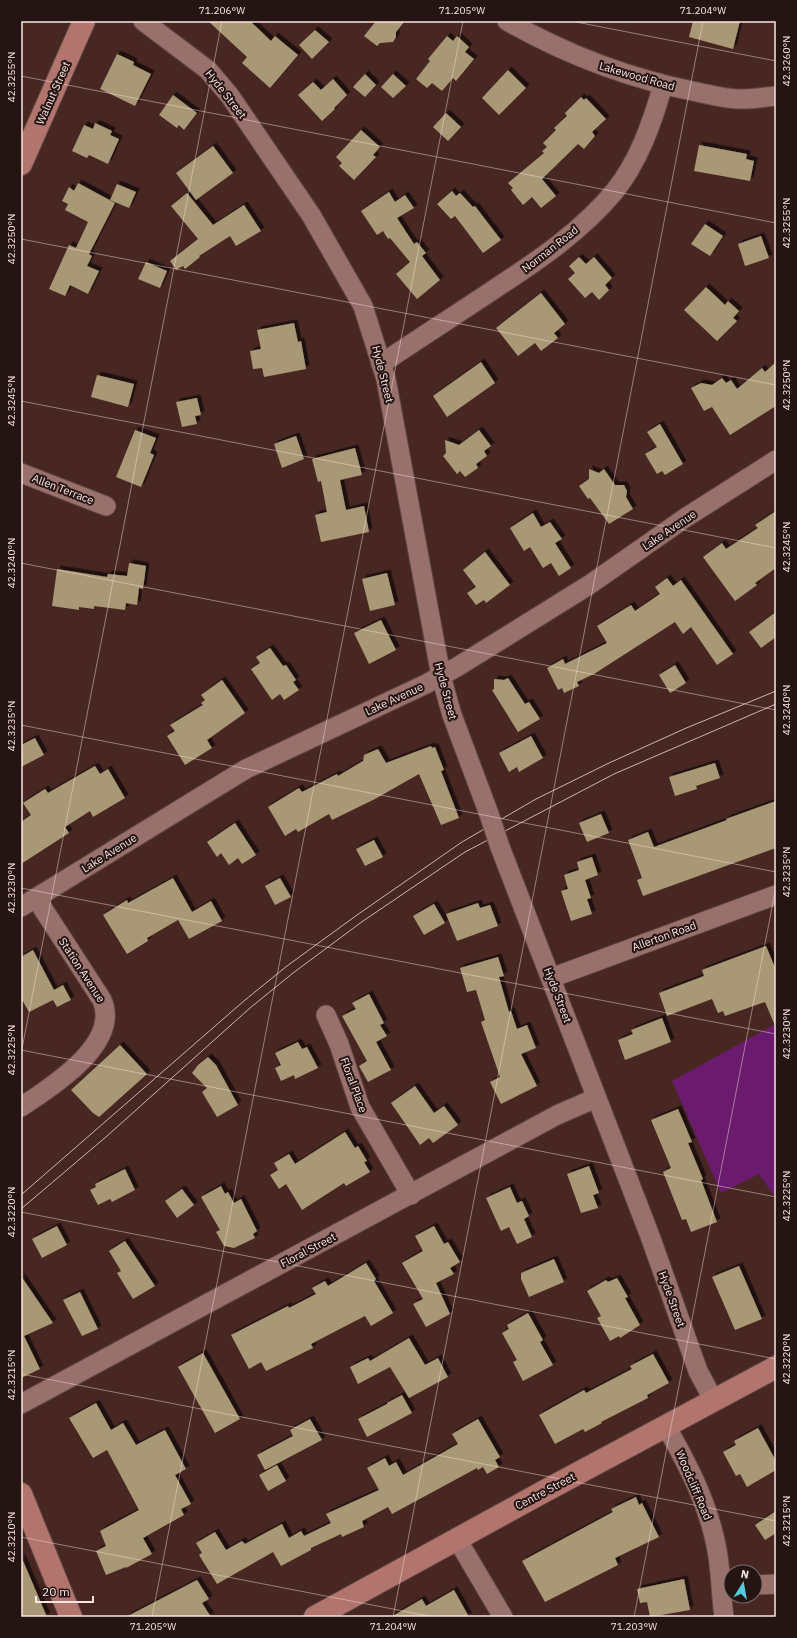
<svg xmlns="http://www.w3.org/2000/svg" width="797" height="1638" viewBox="0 0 797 1638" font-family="'IBM Plex Sans',sans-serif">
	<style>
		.green { fill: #6b1b6e }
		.building { fill: #a89875; filter: url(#shadow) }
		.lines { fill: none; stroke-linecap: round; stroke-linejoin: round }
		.minor-casing { stroke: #634644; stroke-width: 21 }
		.major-casing { stroke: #634644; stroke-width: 24 }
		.minor { stroke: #99716c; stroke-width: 19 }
		.major { stroke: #b1756e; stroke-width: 22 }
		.tram { stroke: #ceb4b1; stroke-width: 1 }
		.minor-bridge-casing { stroke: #634644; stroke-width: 21; stroke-linecap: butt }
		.minor-bridge { stroke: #99716c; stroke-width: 19 }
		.ticks { fill: none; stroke: #fce5e2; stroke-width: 1; stroke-opacity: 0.45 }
		.labels { text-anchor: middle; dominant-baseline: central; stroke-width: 4; stroke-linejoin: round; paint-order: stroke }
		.street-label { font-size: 11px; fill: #fce5e2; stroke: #241513 }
		.neatline { fill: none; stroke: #fce5e2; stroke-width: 1.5 }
		.ticks-label { font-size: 10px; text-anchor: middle; fill: #fce5e2 }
	</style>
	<defs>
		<filter id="shadow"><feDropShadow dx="3.5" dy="-3.5" stdDeviation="0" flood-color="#0009"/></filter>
	</defs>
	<rect width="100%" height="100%" fill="#482723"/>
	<path class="green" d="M776 1024V1198L759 1174 721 1193 672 1081Z"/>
	<g class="building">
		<path d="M208 21H250L271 41 275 36 298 55 270 88 242 63 247 57Z"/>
		<path d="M376 21H405L396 32V37L393 42 380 43 377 46 364 36Z"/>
		<path d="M693 21H740L733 49 689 37Z"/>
		<path d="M315 30 329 42 312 59 299 45Z"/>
		<path d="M447 36 453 41 457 36 469 47 465 52 474 59 456 81 453 78 442 91 432 83 427 88 416 79 430 61 428 59Z"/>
		<path d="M117 54 134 62 133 65 151 74 135 106 100 89Z"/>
		<path d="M508 70 526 88 499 115 482 98Z"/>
		<path d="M365 74 376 85 365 97 353 87Z"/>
		<path d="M393 74 406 86 393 98 381 87Z"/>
		<path d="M333 79 347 95 334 108 335 109 322 121 298 95 313 82 321 90Z"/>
		<path d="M173 95 197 113 184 130 179 125 177 128 159 115Z"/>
		<path d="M581 97 584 100 586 98 606 119 592 132 595 136 584 149 578 144 542 179 556 196 541 208 532 197 523 205 511 190 513 188 508 183 544 153 542 151 547 147 543 143 556 130 554 128 567 116 565 113Z"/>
		<path d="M446 113 461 127 448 141 433 127Z"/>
		<path d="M95 123 112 131 110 135 119 139 108 164 89 155 87 158 72 151 84 125 93 129Z"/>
		<path d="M361 130 380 147 373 155 376 157 354 180 339 166 342 163 336 157Z"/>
		<path d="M699 145 747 154 746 159 754 161 750 181 694 171Z"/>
		<path d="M213 146 233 173 196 200 176 173Z"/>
		<path d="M78 183 115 203 89 254 92 256 87 266 99 271 88 294 70 285 65 296 49 289 69 245 76 248 88 222 65 210 68 204 62 201 69 187 74 191Z"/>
		<path d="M117 184 136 192 129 208 110 200Z"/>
		<path d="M452 191 456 196 460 193 473 207 475 206 501 240 483 253 455 216 451 219 437 204Z"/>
		<path d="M389 192 395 202 405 195 414 208 397 218 414 244 417 242 426 253 422 256 440 280 417 299 396 274 410 262 390 238 388 239 383 231 377 235 361 211Z"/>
		<path d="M187 193 213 225 244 205 261 231 236 246 230 236 199 256 200 257 185 269 183 266 176 270 170 261 198 239 171 206Z"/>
		<path d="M705 224 723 236 710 256 691 244Z"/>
		<path d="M761 236 769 258 745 266 738 244Z"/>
		<path d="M579 257 586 264 594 257 612 278 605 285 609 290 599 300 592 292 585 298 568 279 575 273 569 266Z"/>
		<path d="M146 262 167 271 160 288 138 279Z"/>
		<path d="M706 287 725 305 728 301 739 311 733 318 737 321 717 341 684 310Z"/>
		<path d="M541 293 565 324 554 333 558 338 541 351 535 343 518 356 496 328Z"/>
		<path d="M294 323 298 342 301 341 306 369 264 377 262 368 253 369 250 351 261 349 257 330Z"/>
		<path d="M481 362 495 383 447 417 433 396Z"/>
		<path d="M776 362V406L730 435 712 407 704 411 691 388 701 383 712 385 722 378 726 383 731 380 737 389 762 368 765 372Z"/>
		<path d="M97 375 134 384 128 407 91 397Z"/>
		<path d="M197 398 201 415 195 416 197 424 182 427 176 402Z"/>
		<path d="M660 424 683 464 665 475 662 471 657 474 645 454 657 447 647 432Z"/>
		<path d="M135 430 156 438 150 453 154 455 141 487 116 477Z"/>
		<path d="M479 430 491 446 484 451 487 456 476 464 478 468 465 477 460 471 457 474 443 456 446 453 445 440 459 445Z"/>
		<path d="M296 436 304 459 282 468 274 444Z"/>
		<path d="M355 448 362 475 340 480 346 510 364 506 369 532 321 542 315 515 327 512 321 481 318 482 312 459Z"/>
		<path d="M589 469 599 473 604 469 615 485H624L627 491 626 497 633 509 609 524 590 498 588 499 579 486 589 479Z"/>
		<path d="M776 511V568L755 583 757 585 735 601 703 557 722 543 726 549 758 528 755 525Z"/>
		<path d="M533 513 541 527 550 522 562 539 555 543 571 568 559 576 551 563 543 568 530 547 524 551 510 528Z"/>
		<path d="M485 552 510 585 486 603 484 600 476 605 467 593 476 587 463 570Z"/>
		<path d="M129 563 146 566 143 589 139 588 137 605 126 603 125 610 94 606V609L79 607V610L52 606 57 569 107 577 108 574 127 576Z"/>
		<path d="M387 573 395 605 370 611 362 579Z"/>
		<path d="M667 578 673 586 681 580 733 654 717 665 691 627 683 634 675 622 594 674 577 682 579 686 564 693 562 688 558 690 547 668 563 659 565 664 607 643 597 626 631 605 635 611 660 594 655 587Z"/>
		<path d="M776 612V637L761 648 749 632Z"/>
		<path d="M381 620 396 650 369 664 354 633Z"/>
		<path d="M270 648 283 666 286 665 296 680 293 682 299 690 284 700 280 694 272 700 251 669 260 663 256 657Z"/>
		<path d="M675 665 686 683 670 693 659 675Z"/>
		<path d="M508 678 525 704 529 702 540 719 518 732 492 690 494 689V679L504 680Z"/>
		<path d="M222 680 245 713 207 740 212 748 185 765 167 736 175 731 170 725 203 705 201 703 205 700 201 695Z"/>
		<path d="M531 736 543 758 519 772 517 767 509 772 499 753Z"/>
		<path d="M35 738 44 755 21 767V745Z"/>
		<path d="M431 746 432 748 435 747 444 770 441 771 459 818 441 825 419 774 375 799 332 820 329 814 298 832 296 829 285 836 268 807 299 788 302 792 337 774 338 776 363 761 364 755 378 749 386 763Z"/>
		<path d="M715 763 720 778 696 786 697 789 675 796 669 777Z"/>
		<path d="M95 766 100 774 108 769 125 798 93 817 90 811 65 827 69 833 21 864V822L31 815 23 803 45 789 48 793Z"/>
		<path d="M776 801V848L643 896 637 880 642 878 628 840 648 832 654 847 727 820 726 819Z"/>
		<path d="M601 814 609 833 587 842 579 823Z"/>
		<path d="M235 823 256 855 242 864 238 858 229 865 221 853 217 857 207 842Z"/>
		<path d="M374 840 383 857 365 866 356 849Z"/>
		<path d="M592 857 598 875 585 880 591 898 587 899 592 914 571 921 561 891 568 889 564 875 579 870 577 862Z"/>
		<path d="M173 878 192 912 211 901 222 921 189 939 178 920 147 938 148 941 127 954 103 915 127 900 128 903Z"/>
		<path d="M280 878 291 897 275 905 265 886Z"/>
		<path d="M478 903 480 908 490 905 498 926 457 941 446 914Z"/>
		<path d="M434 904 445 923 424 935 413 916Z"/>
		<path d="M766 946 776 970V1028L765 1002 725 1016 723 1011 718 1013 712 999 667 1016 659 993 704 976 702 970Z"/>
		<path d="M33 950 54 990 63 985 71 1000 57 1007 53 1000 29 1012 21 998V957Z"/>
		<path d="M498 957 504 976 499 977 509 1012 511 1011 517 1029 527 1025 536 1048 521 1054 537 1086 501 1104 490 1082 500 1077 481 1022 485 1020 476 990 467 992 460 968Z"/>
		<path d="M369 994 384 1023 380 1025 387 1036 376 1042 391 1070 368 1082 359 1066 367 1061 342 1016 356 1009 352 1003Z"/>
		<path d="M662 1018 671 1042 625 1060 618 1040 633 1034 631 1030Z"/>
		<path d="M298 1042 302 1049 307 1047 318 1068 295 1079 294 1075 281 1081 275 1068 281 1065 275 1053Z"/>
		<path d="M120 1045 147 1074 99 1117 93 1113 71 1090Z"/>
		<path d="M208 1057 216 1065 238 1105 217 1117 202 1092 207 1088 192 1073 198 1065Z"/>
		<path d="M415 1086 434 1113 444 1106 458 1125 433 1143 429 1138 420 1145 391 1103Z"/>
		<path d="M678 1109 692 1142 688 1143 703 1179 701 1180 717 1222 691 1232 686 1219 682 1220 663 1172 671 1168 651 1120Z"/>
		<path d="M345 1132 355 1148 358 1146 367 1161 364 1162 370 1172 346 1186 344 1183 302 1210 286 1184 279 1189 270 1175 278 1170 274 1163 289 1154 295 1164Z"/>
		<path d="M589 1166 599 1193 593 1195 598 1208 581 1213 567 1174Z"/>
		<path d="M125 1169 135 1190 112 1202 110 1199 98 1205 90 1190 96 1187 95 1184Z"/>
		<path d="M221 1186 225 1194 228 1192 234 1203 241 1199 257 1231 253 1234 255 1238 234 1248 224 1246 216 1232 220 1230 201 1197Z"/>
		<path d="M510 1187 517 1203 522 1201 529 1216 524 1219 532 1237 517 1244 509 1227 501 1231 486 1198Z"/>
		<path d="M182 1189 194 1205 177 1218 165 1201Z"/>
		<path d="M57 1226 67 1245 42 1258 32 1239Z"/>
		<path d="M434 1226 444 1244 448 1242 460 1262 450 1268 454 1274 436 1283 450 1314 426 1327 413 1304 423 1299 402 1263 423 1251 415 1236Z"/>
		<path d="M125 1241 155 1286 133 1299 117 1273 121 1271 109 1251Z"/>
		<path d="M554 1259 564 1282 529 1297 521 1279V1273Z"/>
		<path d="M366 1263 376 1279 374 1281 393 1313 371 1326 365 1316 311 1344 313 1348 266 1371 261 1362 249 1369 231 1335 288 1306 289 1308 316 1294 312 1288 325 1281 328 1286Z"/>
		<path d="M739 1266 762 1319 735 1330 712 1277Z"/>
		<path d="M21 1276 53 1323 24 1336 40 1369 21 1378Z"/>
		<path d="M617 1278 628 1297 625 1298 640 1325 620 1338 619 1336 610 1341 597 1318 601 1316 587 1291 606 1280 608 1282Z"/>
		<path d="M80 1292 98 1329 82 1336 63 1300Z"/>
		<path d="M528 1313 543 1340 540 1342 553 1365 523 1381 513 1362 517 1360 502 1333 509 1329 507 1325Z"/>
		<path d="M409 1338 425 1365 438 1358 448 1377 409 1398 390 1367 358 1384 350 1367 368 1358 370 1361Z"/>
		<path d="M203 1353 240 1419 215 1433 178 1367Z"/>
		<path d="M653 1354 669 1383 647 1395 648 1398 601 1422 602 1423 585 1432 583 1429 555 1444 539 1415 584 1390 586 1393 632 1369 630 1366Z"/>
		<path d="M402 1395 412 1413 367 1437 358 1419 387 1404V1403Z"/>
		<path d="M96 1403 111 1430 123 1423 136 1445 165 1430 186 1469 175 1475 191 1504 181 1509 184 1515 143 1538 152 1554 126 1568V1567L106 1575 96 1551 106 1546 100 1531 139 1510 107 1450 93 1458 69 1418Z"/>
		<path d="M310 1419 322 1440 265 1470 257 1455 293 1436 290 1430Z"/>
		<path d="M478 1419 500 1457 495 1460 499 1467 487 1474 483 1467 478 1470 477 1468 392 1514 388 1507 362 1521 364 1527 342 1537 341 1534 311 1548V1550L281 1566 273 1552 217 1584 199 1555 202 1553 196 1543 215 1532 226 1550 242 1541 245 1544 282 1524 289 1538 301 1531 304 1536 331 1523 326 1514 379 1490 367 1468 385 1458 389 1466 396 1462 403 1475 458 1444 452 1434Z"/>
		<path d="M758 1428 776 1461V1470L747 1487 740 1474 736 1476 723 1452 736 1445 734 1441Z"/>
		<path d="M277 1465 286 1481 268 1491 259 1475Z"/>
		<path d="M636 1497 639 1505 642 1503 659 1537 615 1558 618 1565 545 1602 522 1561 613 1512 611 1509Z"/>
		<path d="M776 1511V1533L765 1540 755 1525Z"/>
		<path d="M21 1556 47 1617H21Z"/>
		<path d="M684 1579 690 1610 650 1617 647 1602 640 1603 637 1589Z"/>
		<path d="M197 1580 209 1599 202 1603 211 1617H126Z"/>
		<path d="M454 1590 469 1617H391L422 1599 426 1606Z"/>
	</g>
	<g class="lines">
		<defs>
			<g id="minor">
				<path d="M143 21 208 70 230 96 311 215 363 306 386 379 441 676 452 715 489 814"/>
				<path d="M507 21C567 55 630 79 697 92 712 95 728 100 743 99 754 99 765 97 776 96"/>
				<path d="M381 364C421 337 462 311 502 284 542 258 583 229 614 192 639 161 652 123 663 85"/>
				<path d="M21 473 106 506"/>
				<path d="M500 847 650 1236 698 1371 714 1401"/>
				<path d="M21 907 246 769 426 684 457 667 589 585 685 518 776 460"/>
				<path d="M551 978 776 895"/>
				<path d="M326 1015 339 1044 360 1107 411 1195"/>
				<path d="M21 1107C51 1087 121 1044 102 1000L36 898"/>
				<path d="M21 1404 557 1115 596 1098"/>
				<path d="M666 1426C688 1465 709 1505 717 1550 721 1572 721 1595 724 1617"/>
				<path d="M457 1539 503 1617"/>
				<path d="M755 1585 776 1584"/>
			</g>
			<g id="major">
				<path d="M21 164 84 21"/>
				<path d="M21 1494 71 1617"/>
				<path d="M315 1617 543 1492 776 1367"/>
			</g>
		</defs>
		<use href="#minor" class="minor-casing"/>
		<use href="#major" class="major-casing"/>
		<use href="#minor" class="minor"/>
		<use href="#major" class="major"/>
		<g class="tram">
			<path d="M21 1195 245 1000 287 966 357 915 462 842 536 799 609 763 684 729 776 691"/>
			<path d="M21 1209 107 1136 250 1008 293 973 363 921 465 852 614 774 776 704"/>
		</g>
		<defs>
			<path id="minor-bridge" d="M489 814 500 847"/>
		</defs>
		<use href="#minor-bridge" class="minor-bridge-casing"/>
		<use href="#minor-bridge" class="minor-bridge"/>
	</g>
	<path class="ticks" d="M571 21 776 61M21 76 776 223M21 239 776 385M21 401 776 548M21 563 776 710M21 725 776 872M21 888 776 1034M21 1050 776 1197M21 1054 222 21M21 1212 776 1359M21 1374 776 1521M21 1537 434 1617M152 1617 463 21M393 1617 703 21M634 1617 776 887"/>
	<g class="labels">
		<g class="street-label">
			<text transform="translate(637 76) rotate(16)">Lakewood Road</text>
			<text transform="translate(53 93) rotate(-66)">Walnut Street</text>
			<text transform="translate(226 94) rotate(52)">Hyde Street</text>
			<text transform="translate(550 249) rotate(-38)">Norman Road</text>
			<text transform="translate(383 374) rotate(76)">Hyde Street</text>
			<text transform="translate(63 489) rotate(21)">Allen Terrace</text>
			<text transform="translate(669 530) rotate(-34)">Lake Avenue</text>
			<text transform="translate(446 691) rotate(75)">Hyde Street</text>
			<text transform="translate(394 699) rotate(-25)">Lake Avenue</text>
			<text transform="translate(109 853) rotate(-32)">Lake Avenue</text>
			<text transform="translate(664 936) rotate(-20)">Allerton Road</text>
			<text transform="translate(82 970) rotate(57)">Station Avenue</text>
			<text transform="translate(558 995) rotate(69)">Hyde Street</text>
			<text transform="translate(354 1085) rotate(70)">Floral Place</text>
			<text transform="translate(308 1250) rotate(-28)">Floral Street</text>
			<text transform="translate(672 1299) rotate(70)">Hyde Street</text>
			<text transform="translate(694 1485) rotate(67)">Woodcliff Road</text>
			<text transform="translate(545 1491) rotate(-28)">Centre Street</text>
		</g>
	</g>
	<rect width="797" height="1638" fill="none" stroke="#241513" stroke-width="44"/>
	<g transform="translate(743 1584) rotate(11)"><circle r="19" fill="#241513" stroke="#7a6866"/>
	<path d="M0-3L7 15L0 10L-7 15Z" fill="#52cbda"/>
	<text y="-6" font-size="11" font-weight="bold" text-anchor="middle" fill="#fce5e2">N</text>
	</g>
	<path d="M36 1596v6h57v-6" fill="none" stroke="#fce5e2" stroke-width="2"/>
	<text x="42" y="1596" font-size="12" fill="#fce5e2" stroke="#241513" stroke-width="3" paint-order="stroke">20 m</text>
	<rect x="22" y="22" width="753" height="1594" class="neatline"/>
	<g class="ticks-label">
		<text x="222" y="14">71.206°W</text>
		<text x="462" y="14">71.205°W</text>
		<text x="703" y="14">71.204°W</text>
		<text transform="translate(786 61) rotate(-90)" y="4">42.3260°N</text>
		<text transform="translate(11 77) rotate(-90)" y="4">42.3255°N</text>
		<text transform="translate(786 223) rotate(-90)" y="4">42.3255°N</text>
		<text transform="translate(11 239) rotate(-90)" y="4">42.3250°N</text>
		<text transform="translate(786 385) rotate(-90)" y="4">42.3250°N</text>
		<text transform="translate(11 401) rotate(-90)" y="4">42.3245°N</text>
		<text transform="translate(786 547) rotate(-90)" y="4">42.3245°N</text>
		<text transform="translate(11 563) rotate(-90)" y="4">42.3240°N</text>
		<text transform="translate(786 710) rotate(-90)" y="4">42.3240°N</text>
		<text transform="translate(11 726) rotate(-90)" y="4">42.3235°N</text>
		<text transform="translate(786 872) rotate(-90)" y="4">42.3235°N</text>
		<text transform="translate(11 888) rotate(-90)" y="4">42.3230°N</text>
		<text transform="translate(786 1034) rotate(-90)" y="4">42.3230°N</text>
		<text transform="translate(11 1050) rotate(-90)" y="4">42.3225°N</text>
		<text transform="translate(786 1196) rotate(-90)" y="4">42.3225°N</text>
		<text transform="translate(11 1212) rotate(-90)" y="4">42.3220°N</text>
		<text transform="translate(786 1359) rotate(-90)" y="4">42.3220°N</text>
		<text transform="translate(11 1375) rotate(-90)" y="4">42.3215°N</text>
		<text transform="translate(786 1521) rotate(-90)" y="4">42.3215°N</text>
		<text transform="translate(11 1537) rotate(-90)" y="4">42.3210°N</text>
		<text x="153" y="1630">71.205°W</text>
		<text x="393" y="1630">71.204°W</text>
		<text x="634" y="1630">71.203°W</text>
	</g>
</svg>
